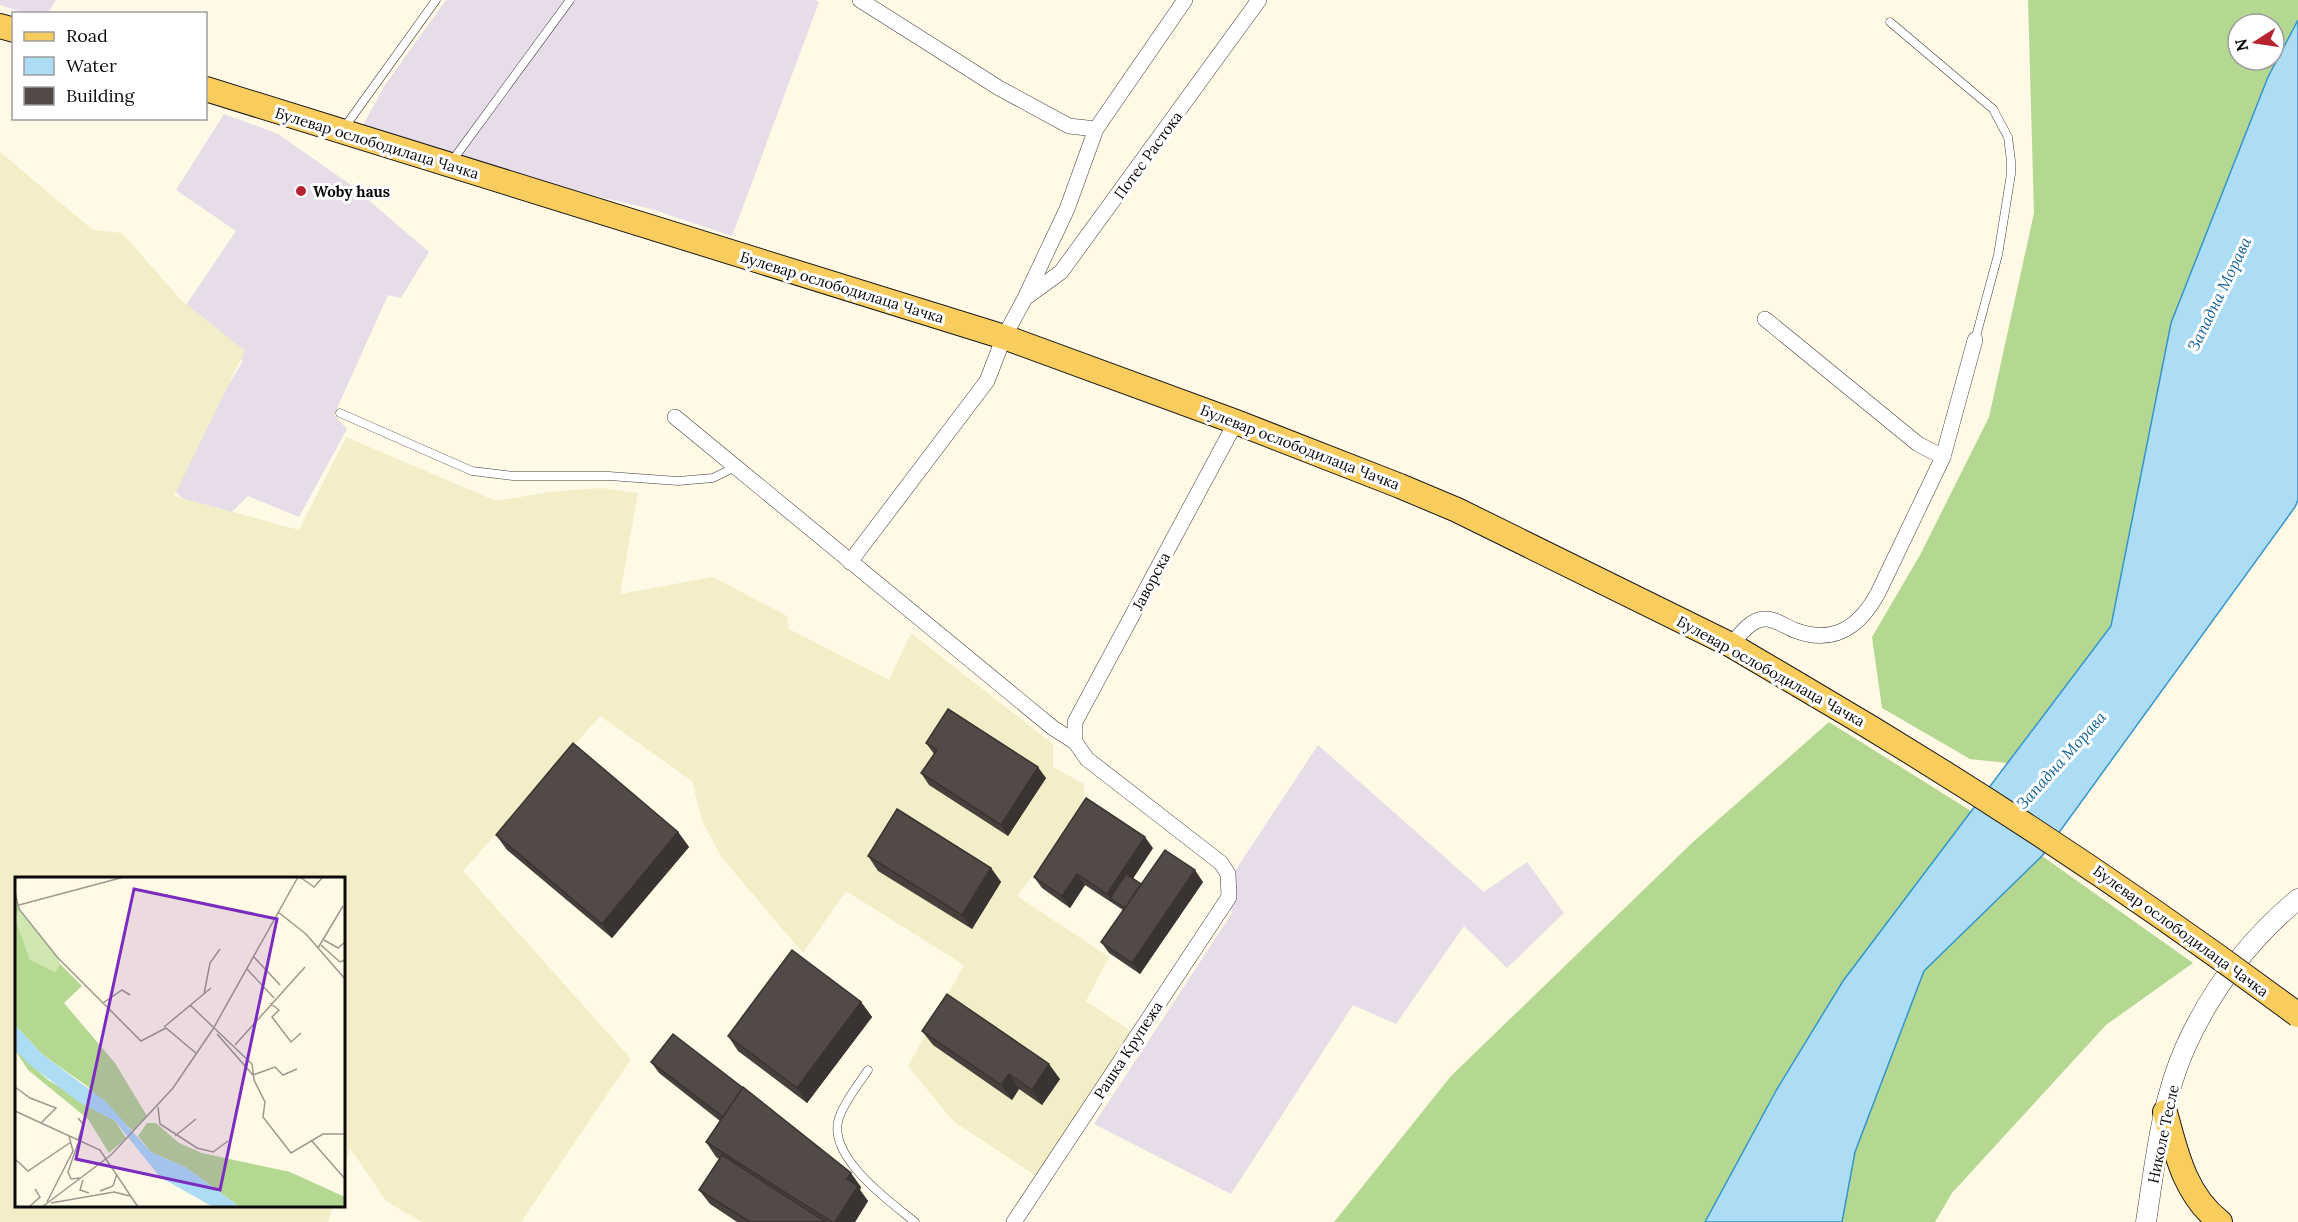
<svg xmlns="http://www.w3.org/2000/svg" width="2298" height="1222" viewBox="0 0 2298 1222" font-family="Lora,serif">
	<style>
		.industrial { fill: #e7dde9 }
		.farmland { fill: #f3eec8 }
		.forest { fill: #b4d891; fill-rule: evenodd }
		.water { fill: #acddf5; stroke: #3395cc; stroke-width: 1.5 }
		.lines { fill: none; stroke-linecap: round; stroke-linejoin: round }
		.service-casing { stroke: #3d3d3d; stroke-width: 9 }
		.minor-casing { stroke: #3d3d3d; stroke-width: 16 }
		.tertiary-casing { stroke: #3d3d3d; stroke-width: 21 }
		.primary-casing { stroke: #1b1b1b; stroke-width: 26 }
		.service { stroke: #fff; stroke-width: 8 }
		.minor { stroke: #fff; stroke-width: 15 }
		.tertiary { stroke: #fff; stroke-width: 20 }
		.primary { stroke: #f8cc5d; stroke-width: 24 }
		.primary-bridge-casing { stroke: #1b1b1b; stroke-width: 26; stroke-linecap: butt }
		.primary-bridge { stroke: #f8cc5d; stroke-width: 24 }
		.wall { fill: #47403c }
		.shaded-wall { fill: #393431 }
		.building { fill: #524a46; stroke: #393431; stroke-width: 1.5 }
		.poi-dot { fill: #b72431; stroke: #fff; stroke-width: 2 }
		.labels { text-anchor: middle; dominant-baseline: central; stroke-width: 6; stroke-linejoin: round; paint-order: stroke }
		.street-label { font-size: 15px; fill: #0a0a0a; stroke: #fff }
		.poi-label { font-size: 15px; font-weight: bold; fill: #0a0a0a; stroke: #fff; text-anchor: start }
		.water-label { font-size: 16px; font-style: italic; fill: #156499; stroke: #fff }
		.inset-road { fill: none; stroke: #9d998e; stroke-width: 1.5 }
		.view { fill: #7b2cbf; fill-opacity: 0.15; stroke: #7b2cbf; stroke-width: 3 }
		.inset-edge { fill: none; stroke: #0a0a0a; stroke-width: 3 }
	</style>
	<rect width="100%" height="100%" fill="#fff9e6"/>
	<g class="industrial">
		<path d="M0 0H56L47 14 25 13 0 5Z"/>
		<path d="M446 0H815L819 2 732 236 651 209 537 182 460 154 359 132 385 85Z"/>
		<path d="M224 114 278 134 351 185 429 252 401 298 388 295 334 415 347 429 299 517 248 496 215 528 168 485 243 361 184 308 236 231 176 190Z"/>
		<path d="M1318 745 1484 892 1527 862 1564 913 1507 968 1464 926 1396 1024 1353 1005 1231 1194 1094 1124 1232 913 1227 883Z"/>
	</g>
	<path class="farmland" d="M0 152 93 230 122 233 180 299 245 351 174 496 299 530 346 437 496 501 550 492 601 488 638 493 620 594 713 577 787 616 789 629 889 680 911 633 1053 744V767L1084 784V798L1080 815 1017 896 1109 957 1086 1001 1134 1033 1036 1176 953 1121 908 1066 964 965 846 891 803 953 722 858 702 821 692 781 600 716 463 871 631 1059 521 1222H422L386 1201 350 1148 344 1170V878H16V1206H333L328 1222H0Z"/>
	<g class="forest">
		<path d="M2028 0H2298V20L2268 77 2171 323 2111 626 2007 763 1970 759 1882 708 1872 637 1920 555 1989 417 2034 213ZM2238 24H2274V60H2238Z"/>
		<path d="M1829 722 1971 811 1843 981 1777 1089 1705 1222H1334L1451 1076 1693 842Z"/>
		<path d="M2042 856 2193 963 2106 1025 1952 1193 1935 1222H1842L1855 1152 1924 971Z"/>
	</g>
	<path class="water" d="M2298 20V500L2295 507 2042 856 1924 971 1855 1152 1842 1222H1705L1777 1089 1843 981 2111 626 2171 323 2268 77Z"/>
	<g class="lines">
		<defs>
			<g id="service">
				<path d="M1890 22 1993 109 2008 137 2011 161V174L1998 255 1975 340"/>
				<path d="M344 128 436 0"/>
				<path d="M452 161 570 0"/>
				<path d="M340 413 472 471 513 476H609L678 481 713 478 735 467"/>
				<path d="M868 1070C858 1085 844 1102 839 1118 826 1156 890 1202 915 1222"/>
			</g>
			<g id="minor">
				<path d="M860 0 999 88 1069 126 1096 129"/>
				<path d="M1028 296 1061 272 1259 0"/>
				<path d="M1765 319 1918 444 1943 457"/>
				<path d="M675 417 1053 728 1075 742"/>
				<path d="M850 562 987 381 1004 337 1025 298 1067 209 1096 129 1185 0"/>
				<path d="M1731 645C1740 635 1749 621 1763 619 1775 618 1784 626 1794 630 1833 645 1859 628 1878 593L1943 457 1975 340"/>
				<path d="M1014 1222 1229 897 1228 874 1221 863 1087 759 1075 742V722L1236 422"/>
			</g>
			<path id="tertiary" d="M2146 1222C2155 1164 2161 1102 2185 1048 2211 990 2250 939 2298 899"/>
			<g id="primary">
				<path d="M0 26 14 30"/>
				<path d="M206 89 1004 337 1236 422 1400 486 1457 510 1731 645 1799 685"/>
				<path d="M2165 1112C2176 1153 2185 1195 2220 1222"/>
			</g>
		</defs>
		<use href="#service" class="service-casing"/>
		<use href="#minor" class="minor-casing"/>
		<use href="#tertiary" class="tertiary-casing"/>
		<use href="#primary" class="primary-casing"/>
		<use href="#service" class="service"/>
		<use href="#minor" class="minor"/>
		<use href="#tertiary" class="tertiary"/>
		<use href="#primary" class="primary"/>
		<defs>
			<path id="primary-bridge" d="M1799 685C1972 786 2138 896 2298 1015"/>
		</defs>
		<use href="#primary-bridge" class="primary-bridge-casing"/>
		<use href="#primary-bridge" class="primary-bridge"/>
	</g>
	<g class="wall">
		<path d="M926 743 1046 778 1008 836 929 785 921 773 934 754Z"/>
		<path d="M678 832 689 847 612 938 507 850 496 835Z"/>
		<path d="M1153 848 1133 878 1141 884 1203 882 1140 974 1109 953 1101 942 1123 910 1085 885 1070 908 1042 888 1034 877Z"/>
		<path d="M868 856 991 868 1001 882 972 929 878 871Z"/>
		<path d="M861 1002 872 1017 807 1103 738 1051 728 1036Z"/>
		<path d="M922 1031 1060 1079 1042 1105 1019 1089 1012 1100 933 1045Z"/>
		<path d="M651 1062 861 1187 860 1190 868 1201 855 1222H737L710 1204 699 1190 719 1159 716 1157 706 1142 720 1121 659 1073Z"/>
	</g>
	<g class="shaded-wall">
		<path d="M1038 767 1046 778 1008 836 1001 825Z"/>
		<path d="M678 832 689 847 612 938 602 924Z"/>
		<path d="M1145 837 1153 848 1117 903 1110 898 1107 894Z"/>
		<path d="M991 868 1001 882 972 929 962 915Z"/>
		<path d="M1195 870 1203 882 1140 974 1132 963Z"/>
		<path d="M1077 874 1085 885 1070 908 1062 896Z"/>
		<path d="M861 1002 872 1017 807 1103 797 1088Z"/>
		<path d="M1049 1064 1060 1079 1042 1105 1032 1090Z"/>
		<path d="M1009 1074 1019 1089 1012 1100 1001 1085Z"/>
		<path d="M851 1173 861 1187 860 1190 868 1201 855 1222H835L847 1179Z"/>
	</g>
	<g class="building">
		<path d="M948 709 1038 767 1001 825 921 773 937 750 926 743Z"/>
		<path d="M573 743 678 832 602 924 496 835Z"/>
		<path d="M1086 798 1145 837 1107 894 1077 874 1062 896 1034 877Z"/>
		<path d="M897 809 991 868 962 915 868 856Z"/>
		<path d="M1165 850 1195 870 1132 963 1101 942Z"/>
		<path d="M1126 874 1141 884 1125 908 1110 898Z"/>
		<path d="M792 950 861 1002 797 1088 728 1036Z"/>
		<path d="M947 994 1049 1064 1032 1090 1009 1074 1001 1085 922 1031Z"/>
		<path d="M673 1034 743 1088 723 1117 651 1062Z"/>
		<path d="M743 1087 851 1173 847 1179 858 1186 835 1222H832L706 1142Z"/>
		<path d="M722 1155 826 1222H750L699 1190Z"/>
	</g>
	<circle class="poi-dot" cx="301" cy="191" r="6"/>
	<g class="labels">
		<g class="street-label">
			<text transform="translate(377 143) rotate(17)">Булевар ослободилаца Чачка</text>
			<text transform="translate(1148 155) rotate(-54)">Потес Растока</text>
			<text transform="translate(842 287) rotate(17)">Булевар ослободилаца Чачка</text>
			<text transform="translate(1300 447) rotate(21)">Булевар ослободилаца Чачка</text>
			<text transform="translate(1151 581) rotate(-62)">Јаворска</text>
			<text transform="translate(1771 671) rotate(29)">Булевар ослободилаца Чачка</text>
			<text transform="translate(2181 931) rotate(36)">Булевар ослободилаца Чачка</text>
			<text transform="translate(1128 1050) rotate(-57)">Рашка Крупежа</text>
			<text transform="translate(2163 1134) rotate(-78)">Николе Тесле</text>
		</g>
		<g class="poi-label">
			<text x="313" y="191">Woby haus</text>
		</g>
		<g class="water-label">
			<text transform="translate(2219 294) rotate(-64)">Западна Морава</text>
			<text transform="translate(2061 760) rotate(-48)">Западна Морава</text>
		</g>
	</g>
	<g transform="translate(15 877)">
		<rect width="330" height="330" fill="#fff9e6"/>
		<path d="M4 32 43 81 45 87 40 95 15 84 0 41Z" fill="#d0e7b2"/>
		<path d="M0 15 4 32 0 41 15 83 40 95 45 87 67 109 49 126 100 186 132 239 118 254 72 209 28 178 0 148ZM0 173 33 203 100 244 111 261 94 276 73 242 13 193ZM132 246H141L164 266 187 276 275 295 330 320V330H225L170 290 136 275 123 259Z" fill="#b4d891"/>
		<path d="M0 148 28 178 90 224 136 275 170 290 225 330H198L145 300 100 244 64 225 14 187 0 173Z" fill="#acddf5"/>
		<path class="inset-road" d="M285 0 299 10 308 0M0 15 4 32 43 81 126 164 151 151 182 177M4 28 109 0M263 35 291 57 330 102M309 63 323 71 330 65M306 68 325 85 330 83M303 71 328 29M238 79 265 108M232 92 259 121M189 117 195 86 205 72M88 126 107 113 115 118M255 126 264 133 257 140 276 165 286 156M175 128 237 187 239 203 250 225 248 240 276 276 308 257H330M149 150 196 111M202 157 238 198 260 190 268 198 282 192M220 168 290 90M0 210 15 221 41 231 26 246M143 230 145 247 182 271 198 275 213 264M0 234 85 273 123 330M160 259 181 242M63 263 68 247 63 241M296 263 330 302M63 266 53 295 56 302 65 301M0 282 13 294 56 265M68 303 65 313 74 316M85 314 98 309 102 297M32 325 58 274 54 259M36 326 99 315 115 319M14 330 25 320 20 312M27 330 96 278 158 211 198 152 283 0"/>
		<path class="view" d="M119 12 262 42 205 313 61 282Z"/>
		<rect width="330" height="330" class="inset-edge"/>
	</g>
	<rect x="12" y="12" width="195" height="108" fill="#ffffff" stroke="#9d9d9d" stroke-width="1.5"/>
	<rect x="24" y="32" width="30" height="9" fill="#f8cc5d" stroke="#9d9d9d" stroke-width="1.5"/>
	<text x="66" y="42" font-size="18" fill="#0a0a0a">Road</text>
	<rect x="24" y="57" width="30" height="18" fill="#acddf5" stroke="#9d9d9d" stroke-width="1.5"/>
	<text x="66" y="72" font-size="18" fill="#0a0a0a">Water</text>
	<rect x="24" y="87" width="30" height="18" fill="#524a46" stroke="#9d9d9d" stroke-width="1.5"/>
	<text x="66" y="102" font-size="18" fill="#0a0a0a">Building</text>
	<g transform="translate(2256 42) rotate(258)"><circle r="28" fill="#ffffff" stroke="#9d9d9d" stroke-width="1.5"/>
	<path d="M0-4.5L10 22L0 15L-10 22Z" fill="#b72431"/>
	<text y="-9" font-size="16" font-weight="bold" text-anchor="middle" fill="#0a0a0a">N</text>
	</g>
</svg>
